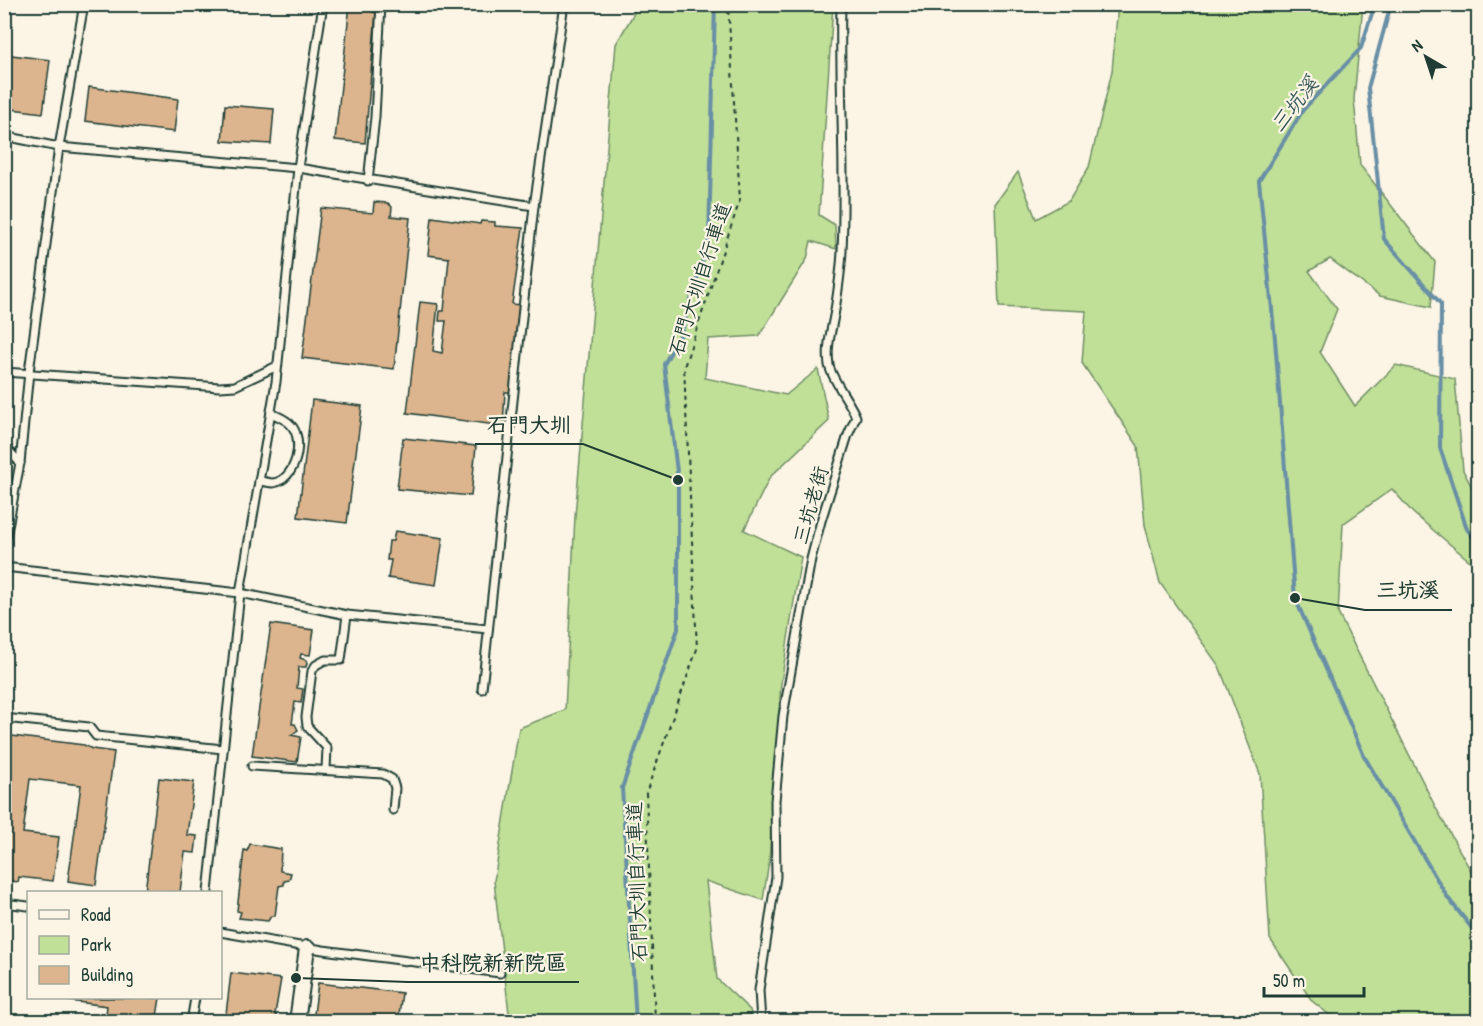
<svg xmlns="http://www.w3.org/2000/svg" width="1483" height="1026" viewBox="0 0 1483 1026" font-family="'Patrick Hand','LXGW WenKai TC',sans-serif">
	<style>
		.green { fill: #c0df97; stroke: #708e66; stroke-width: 1.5 }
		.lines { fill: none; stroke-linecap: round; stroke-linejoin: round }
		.stream { stroke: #688fa6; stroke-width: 4 }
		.building { fill: #dcb48d; stroke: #1f3d34; stroke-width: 1.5 }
		.lane-casing { stroke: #1f3d34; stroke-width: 11 }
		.street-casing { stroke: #1f3d34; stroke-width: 18 }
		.path { stroke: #1f3d34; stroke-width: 2; stroke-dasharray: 4.5 4.5; stroke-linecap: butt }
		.lane { stroke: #fcf5e5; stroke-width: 7 }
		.street { stroke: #fcf5e5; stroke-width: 14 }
		.labels { text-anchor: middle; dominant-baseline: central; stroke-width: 4.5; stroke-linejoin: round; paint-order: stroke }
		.street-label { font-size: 20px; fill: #1f3d34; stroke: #fcf5e5 }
		.water-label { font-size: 21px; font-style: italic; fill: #37585a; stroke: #fcf5e5 }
		.leader { fill: none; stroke: #1f3d34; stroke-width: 2 }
		.callout-dot { fill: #1f3d34; stroke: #fcf5e5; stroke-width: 2 }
		.callout-label { font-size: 21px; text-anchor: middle; font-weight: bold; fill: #1f3d34; stroke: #fcf5e5; stroke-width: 4.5; stroke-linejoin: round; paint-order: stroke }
	</style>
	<rect width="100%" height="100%" fill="#fcf5e5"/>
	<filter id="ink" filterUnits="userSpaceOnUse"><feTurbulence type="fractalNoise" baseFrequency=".0167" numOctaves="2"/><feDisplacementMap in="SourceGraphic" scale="12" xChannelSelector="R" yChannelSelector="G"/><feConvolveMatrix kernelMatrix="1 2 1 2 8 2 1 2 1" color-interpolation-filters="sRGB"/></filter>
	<g filter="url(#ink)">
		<g class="green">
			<path d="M633 5H833L819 215 835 225 836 249 811 241 807 259 759 336 708 339 705 378 786 395 818 369 829 421 770 477 744 530 801 557 781 683 769 862 763 900 706 881 717 979 750 1010 753 1021 510 1022 494 881 519 728 565 710 575 516 616 44 634 13Z"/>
			<path d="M1118 5H1363L1354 99 1360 165 1435 262 1431 307 1380 296 1330 259 1309 271 1337 309 1320 352 1355 406 1396 365 1455 379 1463 470 1478 499V568L1413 513 1392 489 1343 524 1338 613 1436 808 1478 884V1021H1337L1312 1001 1270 939 1260 774 1219 666 1160 583 1145 525 1138 446 1082 363 1086 311 999 307 995 204 1018 172 1036 219 1069 201 1089 167 1112 71Z"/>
		</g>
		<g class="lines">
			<g class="stream">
				<path d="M1375 4 1361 48 1303 110 1259 181 1275 339 1295 598 1364 756 1448 898 1478 936"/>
				<path d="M1391 4 1368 88 1384 239 1441 304 1440 448 1467 529 1478 543"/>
				<path d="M636 1022 622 788 678 629V480L664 364 681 334 709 238 715 4"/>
			</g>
		</g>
		<g class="building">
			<path d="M350 4 376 13 365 143 335 140Z"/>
			<path d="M4 54 50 60 43 113 4 108Z"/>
			<path d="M89 87 178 99 174 132 85 121Z"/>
			<path d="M225 105 274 109 271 144 222 141Z"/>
			<path d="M374 202 388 203 392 207 391 216 410 218 394 369 302 358 321 208 373 213Z"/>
			<path d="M432 217 480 224 481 221 495 222V226L523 228 512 304 520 305 510 392H505L503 426 407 413 420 302 438 304 433 351 442 353 446 321H439L440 311H444L449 258 428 255Z"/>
			<path d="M312 400 362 406 347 523 298 517Z"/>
			<path d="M403 438 476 446 471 496 397 489Z"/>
			<path d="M395 531 443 538 436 585 388 578 391 560H387L389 541H393Z"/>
			<path d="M271 624 314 630 310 655 301 654 300 658 306 660 307 663 306 667H299L297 688 303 689 301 703 295 702 292 724H295L298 730 291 735 301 737 297 762 252 756Z"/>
			<path d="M4 735 84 745 92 749 114 752 96 885 68 881 81 785 30 779 23 833 59 837 53 881 19 877 18 882 4 880Z"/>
			<path d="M159 778 194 782 187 835 197 836 195 853 185 852 180 892H145Z"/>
			<path d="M250 844 281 849 280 871 291 873 289 880 284 881V885L279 886 275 916H271L268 921 239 918 241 912 237 911 244 850 247 851Z"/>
			<path d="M231 973 281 979 275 1014 278 1018V1022H225Z"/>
			<path d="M318 983 402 993 398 1022H313Z"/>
			<path d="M70 998H160L156 1022H105L107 1006 70 1001Z"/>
		</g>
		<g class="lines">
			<defs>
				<g id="lane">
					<path d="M1474 4 1478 10"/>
					<path d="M4 136 59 147 298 168 534 206"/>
					<path d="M368 181 375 117 381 4"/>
					<path d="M4 372 220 387 235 386 277 366"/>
					<path d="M4 445 20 463"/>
					<path d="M259 481C263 481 269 483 273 483 296 480 305 440 291 425 286 419 277 416 271 413"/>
					<path d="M4 548 20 463 29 372 59 147 84 4"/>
					<path d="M4 567 240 593 347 615 341 660H325L316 665 312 671 306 717 307 726 327 748 326 769"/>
					<path d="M347 615 488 629"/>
					<path d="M482 689 534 206 564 4"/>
					<path d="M4 718 89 727 96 736 223 749"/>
					<path d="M252 766 383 774 392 779 395 788 393 810"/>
					<path d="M208 892 240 593 276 382 298 168 323 4"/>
					<path d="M4 903 28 906"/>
					<path d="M220 932 323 950 500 973"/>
					<path d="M191 1022 195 998"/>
					<path d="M761 1022 759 990 776 877 775 801 783 716 811 559 821 521 848 435 856 417C850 402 831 378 829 365 826 346 832 329 835 310 838 291 841 271 842 251 846 169 839 87 841 4"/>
				</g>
				<path id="street" d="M297 1022 307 948"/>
			</defs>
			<use href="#lane" class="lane-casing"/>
			<use href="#street" class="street-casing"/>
			<path class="path" d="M655 1022 646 793 697 649 684 367 740 200 728 4"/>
			<use href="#lane" class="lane"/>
			<use href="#street" class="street"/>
		</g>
	</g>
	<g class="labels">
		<g class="street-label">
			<text transform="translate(699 279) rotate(-72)">石門大圳自行車道</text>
			<text transform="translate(810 505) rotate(-74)">三坑老街</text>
			<text transform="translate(636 882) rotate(-92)">石門大圳自行車道</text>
		</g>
		<g class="water-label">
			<text transform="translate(1294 104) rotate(-52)">三坑溪</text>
		</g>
	</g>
	<path class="leader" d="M678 480L583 444H475M1295 598L1365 610H1452M296 978L408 982H579"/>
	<g class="callout-dot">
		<circle cx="678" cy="480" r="6"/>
		<circle cx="1295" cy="598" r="6"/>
		<circle cx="296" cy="978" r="6"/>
	</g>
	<g class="callout-label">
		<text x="529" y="432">石門大圳</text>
		<text x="1408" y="597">三坑溪</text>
		<text x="493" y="970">中科院新新院區</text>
	</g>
	<rect width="1483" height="1026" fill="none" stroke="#fcf5e5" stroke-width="24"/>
	<rect x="12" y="12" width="1459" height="1002" fill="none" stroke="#1f3d34" stroke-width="2" filter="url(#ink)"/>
	<rect x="27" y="891" width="195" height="108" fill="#fcf5e5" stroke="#a4ab9e" stroke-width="1.5"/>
	<rect x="39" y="910" width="30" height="9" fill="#fcf5e5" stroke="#a4ab9e" stroke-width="1.5"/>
	<text x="81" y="921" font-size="18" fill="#1f3d34">Road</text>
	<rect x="39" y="936" width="30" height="18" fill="#c0df97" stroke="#a4ab9e" stroke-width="1.5"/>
	<text x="81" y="951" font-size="18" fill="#1f3d34">Park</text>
	<rect x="39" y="966" width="30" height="18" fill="#dcb48d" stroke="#a4ab9e" stroke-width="1.5"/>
	<text x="81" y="981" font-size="18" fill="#1f3d34">Building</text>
	<g transform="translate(1426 57) rotate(321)" stroke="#fcf5e5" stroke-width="4.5" paint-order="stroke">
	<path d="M0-4.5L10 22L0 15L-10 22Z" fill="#1f3d34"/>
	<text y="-9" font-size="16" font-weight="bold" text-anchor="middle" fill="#1f3d34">N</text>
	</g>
	<path d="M1264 987v9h100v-9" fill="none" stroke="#1f3d34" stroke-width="3"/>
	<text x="1273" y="987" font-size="18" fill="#1f3d34" stroke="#fcf5e5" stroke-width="4.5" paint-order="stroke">50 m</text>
</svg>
